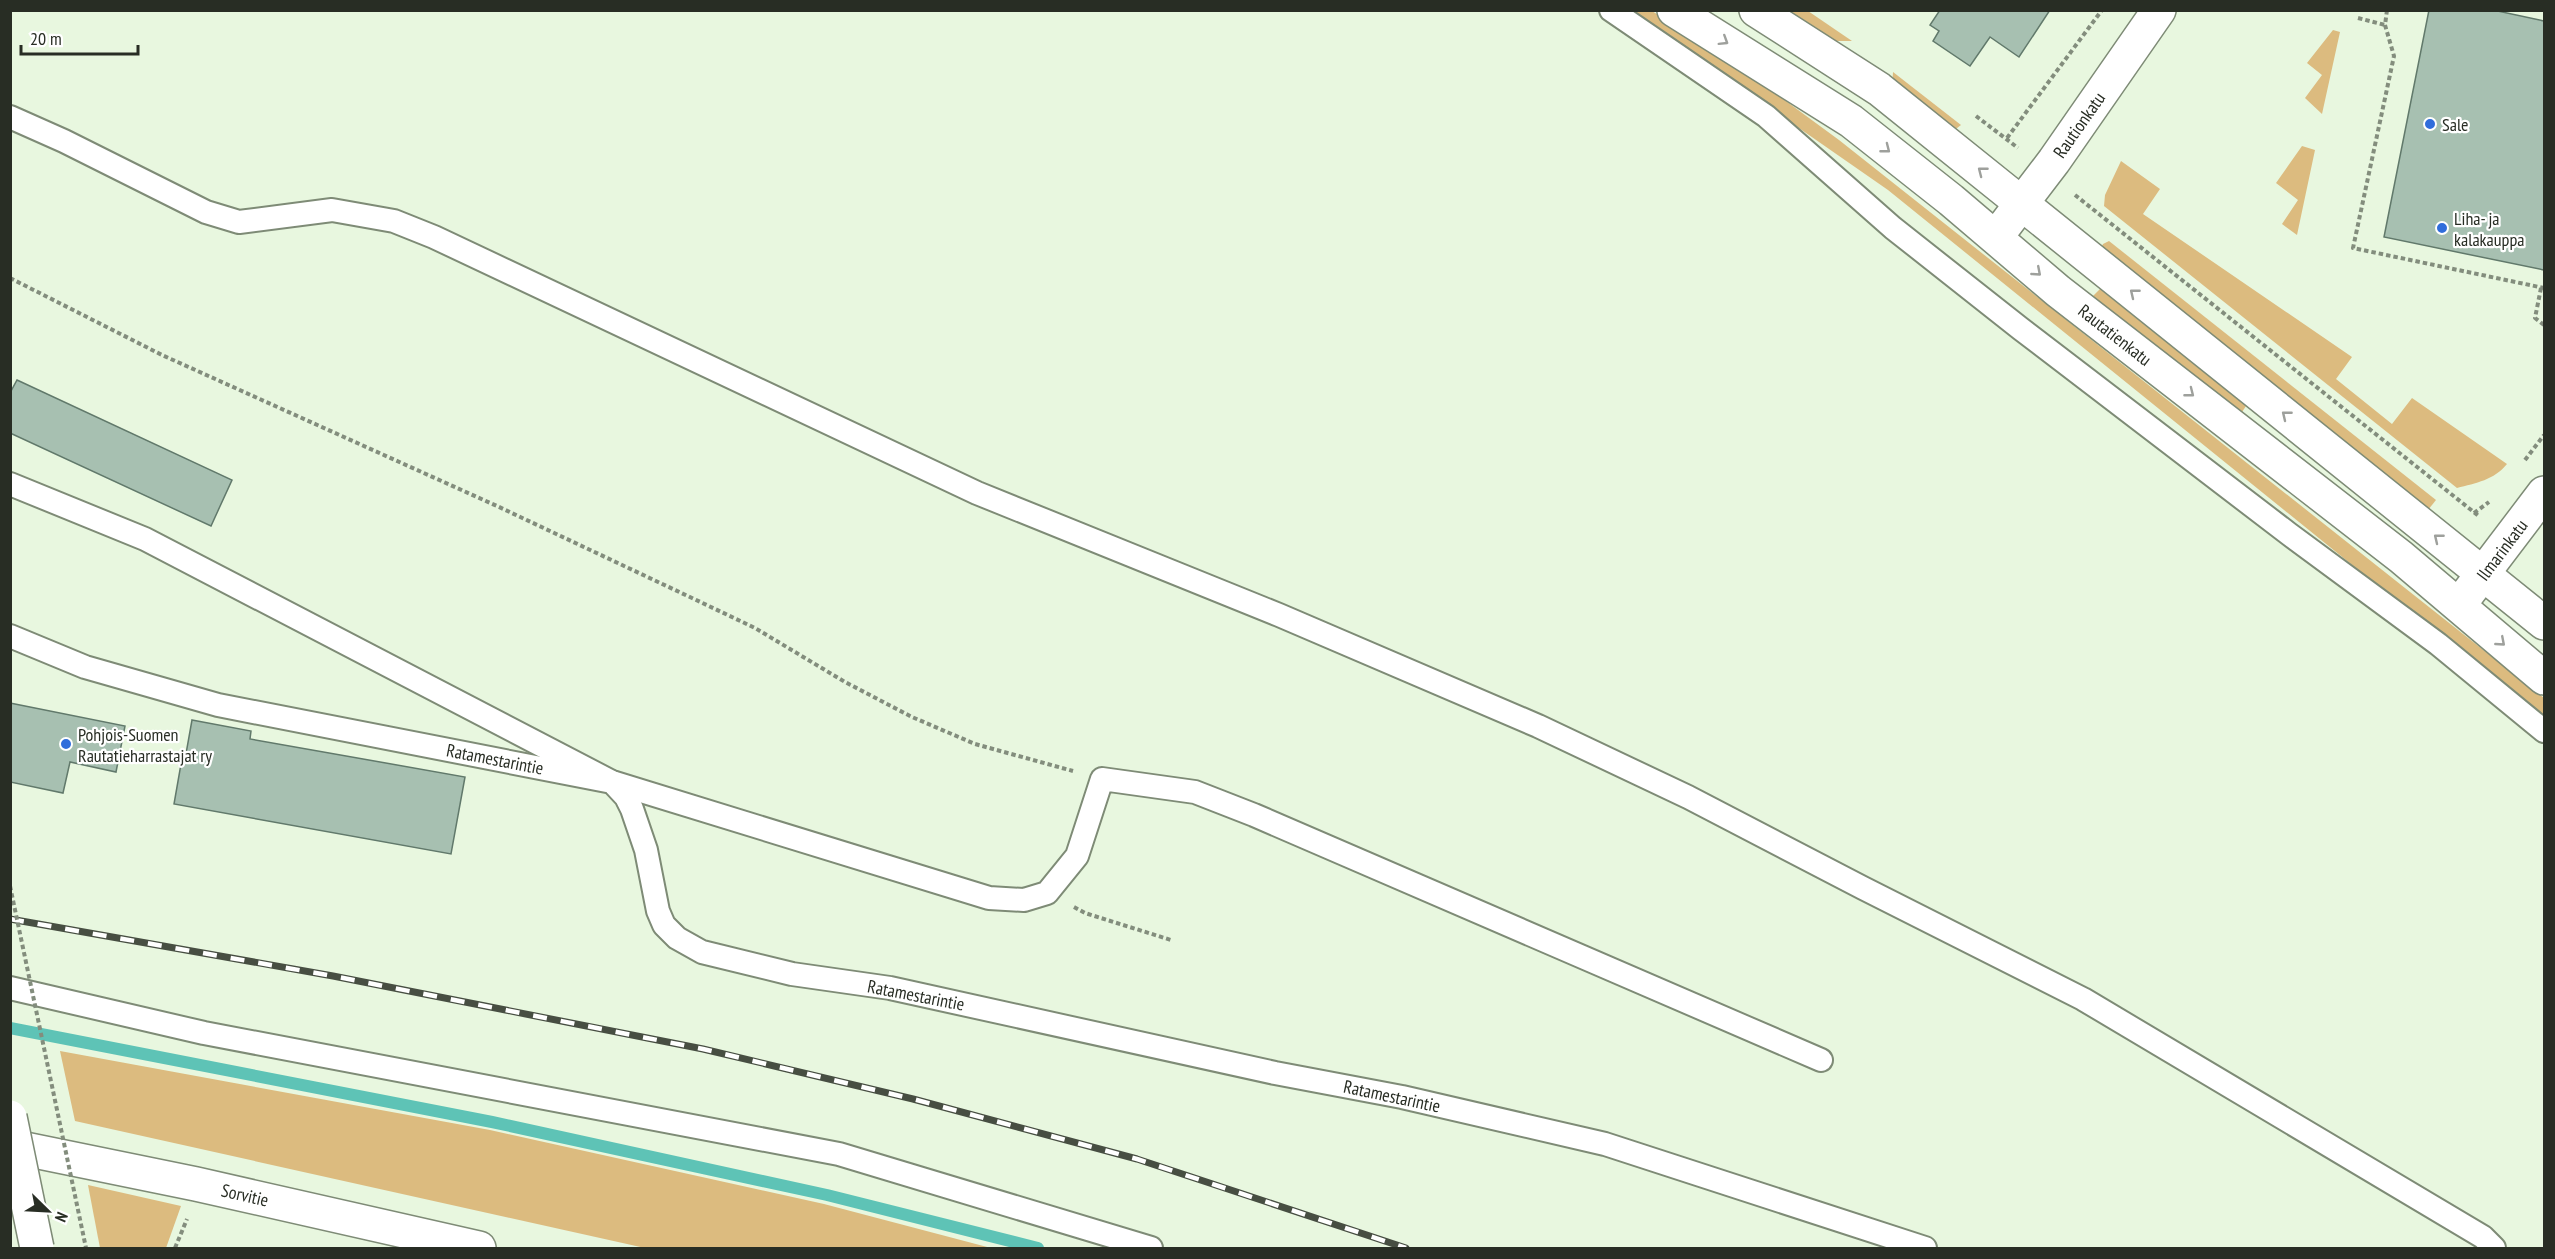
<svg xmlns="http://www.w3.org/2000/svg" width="2555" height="1259" viewBox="0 0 2555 1259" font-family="'PT Sans Narrow',sans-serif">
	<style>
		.green { fill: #dcbb7f }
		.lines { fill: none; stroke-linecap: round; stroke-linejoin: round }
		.stream { stroke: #5ec3b6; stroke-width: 12 }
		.building { fill: #a7c0b1; stroke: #61796b; stroke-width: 1.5 }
		.service-casing { stroke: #7e8b76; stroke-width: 26 }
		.minor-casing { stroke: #7e8b76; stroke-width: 36 }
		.secondary-casing { stroke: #7e8b76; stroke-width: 36 }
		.path { stroke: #838d7d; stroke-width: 4; stroke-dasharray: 4.5 3; stroke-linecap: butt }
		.service { stroke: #fff; stroke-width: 22 }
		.minor { stroke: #fff; stroke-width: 33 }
		.secondary { stroke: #fff; stroke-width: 33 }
		.rail-casing { stroke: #474e42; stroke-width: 7 }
		.rail { stroke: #fff; stroke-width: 4.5; stroke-dasharray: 14; stroke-linecap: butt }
		.secondary-bridge-casing { stroke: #7e8b76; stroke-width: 36; stroke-linecap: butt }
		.path-bridge { stroke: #838d7d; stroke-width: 4; stroke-dasharray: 4.5 3; stroke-linecap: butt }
		.secondary-bridge { stroke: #fff; stroke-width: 33 }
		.oneway { stroke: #9ea09c }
		.poi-dot { fill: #306ddb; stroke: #fff; stroke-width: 2 }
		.labels { text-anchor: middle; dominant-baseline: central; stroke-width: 4.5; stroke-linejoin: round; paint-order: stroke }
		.poi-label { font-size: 18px; fill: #282d24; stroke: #fff; text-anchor: start }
		.street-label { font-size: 18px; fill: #282d24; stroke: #fff }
	</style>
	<rect width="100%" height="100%" fill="#e8f7df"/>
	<g class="green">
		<path d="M1631 11H1652L1738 66 1839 140 2544 698V720L1888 190Z"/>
		<path d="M1787 11H1808L1852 41H1833Z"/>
		<path d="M2333 30 2340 32 2322 114 2305 98 2322 75 2307 63Z"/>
		<path d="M1893 72 1961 125 1952 132 1892 87Z"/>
		<path d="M2302 146 2315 150 2297 235 2282 224 2298 200 2276 183Z"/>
		<path d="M2121 161 2160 189 2143 214 2352 357 2336 379 2392 424 2412 398 2507 464C2494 480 2476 483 2457 488L2104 206 2105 195Z"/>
		<path d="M2109 241 2436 500 2428 510 2100 251 2103 244Z"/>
		<path d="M2100 289 2246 406 2240 415 2091 298Z"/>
		<path d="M60 1051 490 1130 824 1204 991 1248H645L75 1121Z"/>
		<path d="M88 1185 181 1206 166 1248H100Z"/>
	</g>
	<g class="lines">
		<path class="stream" d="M10 1028 492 1122 827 1195 1038 1248"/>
	</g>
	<g class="building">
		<path d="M1940 10H2050L2019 57 1990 37 1970 66 1933 41 1939 31 1930 25Z"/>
		<path d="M2429 10H2493L2544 21V270L2384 237Z"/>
		<path d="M17 380 232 480 211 526 10 433V393Z"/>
		<path d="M10 703 125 726 116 772 70 762 63 793 10 782Z"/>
		<path d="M192 720 251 731 250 739 465 777 451 854 174 804 181 764 184 765Z"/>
	</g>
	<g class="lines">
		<defs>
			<g id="service">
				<path d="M1611 10 1766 116 1893 228 2021 329 2289 534 2438 644 2544 731"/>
				<path d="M10 117 64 141 206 212 239 222 332 210 394 221 434 237 977 493 1279 615 1538 726 1688 797 1863 888 2083 999 2483 1237 2494 1248"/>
				<path d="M10 484 145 539 612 782 989 898 1024 900 1047 893 1077 856 1102 779 1195 792 1254 815 1821 1060"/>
				<path d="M10 636 85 667 218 705 612 782 626 797 632 809 646 850 658 911 664 925 677 938 702 952 792 974 890 988 1275 1073 1402 1097 1605 1144 1925 1248"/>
				<path d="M10 988 204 1033 839 1154 1151 1248"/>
			</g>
			<g id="minor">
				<path d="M1996 237 2054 161 2159 10"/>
				<path d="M2459 605 2544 493"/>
				<path d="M10 1146 196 1184 479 1248"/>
			</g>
			<g id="secondary">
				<path d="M1674 10 1851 121 1951 200 2058 291 2401 557 2544 678"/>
				<path d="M1756 10 1879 89 2544 623"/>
			</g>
		</defs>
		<use href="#service" class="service-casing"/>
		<use href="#minor" class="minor-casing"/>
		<use href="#secondary" class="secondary-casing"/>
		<g class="path">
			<path d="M2387 10 2385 25 2394 56 2353 248 2544 288"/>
			<path d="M2358 18 2385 25"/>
			<path d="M1976 116 2018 148"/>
			<path d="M2007 138 2102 10"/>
			<path d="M2075 195 2480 517"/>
			<path d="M10 278 162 355 497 506 692 598 755 628 845 682 912 717 975 744 1073 771"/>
			<path d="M2541 288 2535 318 2544 325"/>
			<path d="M2525 460 2544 435"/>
			<path d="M2474 513 2489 502"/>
			<path d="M1074 907 1085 913 1171 940"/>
			<path d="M175 1248 187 1219"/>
		</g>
		<use href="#service" class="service"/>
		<use href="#minor" class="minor"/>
		<use href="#secondary" class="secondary"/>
		<defs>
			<path id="rail" d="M10 919 333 976 703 1049 913 1099 1137 1159 1406 1248"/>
		</defs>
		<use href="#rail" class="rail-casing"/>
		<use href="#rail" class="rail"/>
		<defs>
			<path id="secondary-bridge" d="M10 1117 37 1248"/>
		</defs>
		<use href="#secondary-bridge" class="secondary-bridge-casing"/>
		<path class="path-bridge" d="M10 886 86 1248"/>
		<use href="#secondary-bridge" class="secondary-bridge"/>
	</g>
	<defs><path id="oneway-chevron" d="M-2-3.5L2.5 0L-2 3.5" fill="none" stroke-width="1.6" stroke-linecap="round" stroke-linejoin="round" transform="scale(1.5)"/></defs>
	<g class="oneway">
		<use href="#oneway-chevron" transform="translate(1724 41) rotate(32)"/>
		<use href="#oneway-chevron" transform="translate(1886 149) rotate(38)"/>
		<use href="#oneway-chevron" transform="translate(1982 171) rotate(-142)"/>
		<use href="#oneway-chevron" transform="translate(2037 272) rotate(41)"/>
		<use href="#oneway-chevron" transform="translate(2134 293) rotate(-141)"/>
		<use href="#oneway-chevron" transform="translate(2190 393) rotate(38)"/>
		<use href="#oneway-chevron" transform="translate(2286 415) rotate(-141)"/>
		<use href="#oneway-chevron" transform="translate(2438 538) rotate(-141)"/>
		<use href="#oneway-chevron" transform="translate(2501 642) rotate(41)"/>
	</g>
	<g class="poi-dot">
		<circle cx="2430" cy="124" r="6"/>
		<circle cx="2442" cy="228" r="6"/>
		<circle cx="66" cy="744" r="6"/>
	</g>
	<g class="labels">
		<g class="poi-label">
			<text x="2442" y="124">Sale</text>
			<text x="2454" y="218">Liha- ja<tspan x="2454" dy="21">kalakauppa</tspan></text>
			<text x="78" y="734">Pohjois-Suomen<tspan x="78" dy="21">Rautatieharrastajat ry</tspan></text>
		</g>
		<g class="street-label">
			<text transform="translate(2079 125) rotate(-55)">Rautionkatu</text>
			<text transform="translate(2115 335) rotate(38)">Rautatienkatu</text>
			<text transform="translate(2502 550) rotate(-53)">Ilmarinkatu</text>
			<text transform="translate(495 759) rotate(11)">Ratamestarintie</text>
			<text transform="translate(916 995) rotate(11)">Ratamestarintie</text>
			<text transform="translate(1392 1096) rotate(12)">Ratamestarintie</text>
			<text transform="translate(245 1195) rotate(13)">Sorvitie</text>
		</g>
	</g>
	<rect width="2555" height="1259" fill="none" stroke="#282d24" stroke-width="24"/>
	<g transform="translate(48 1211) rotate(114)" stroke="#ffffff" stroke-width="4.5" paint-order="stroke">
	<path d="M0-4.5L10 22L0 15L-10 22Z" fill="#282d24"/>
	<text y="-9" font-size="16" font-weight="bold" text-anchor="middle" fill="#282d24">N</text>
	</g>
	<path d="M21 45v9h117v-9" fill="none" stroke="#282d24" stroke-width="3"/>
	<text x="30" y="45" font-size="18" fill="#282d24" stroke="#ffffff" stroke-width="4.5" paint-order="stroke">20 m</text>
</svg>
